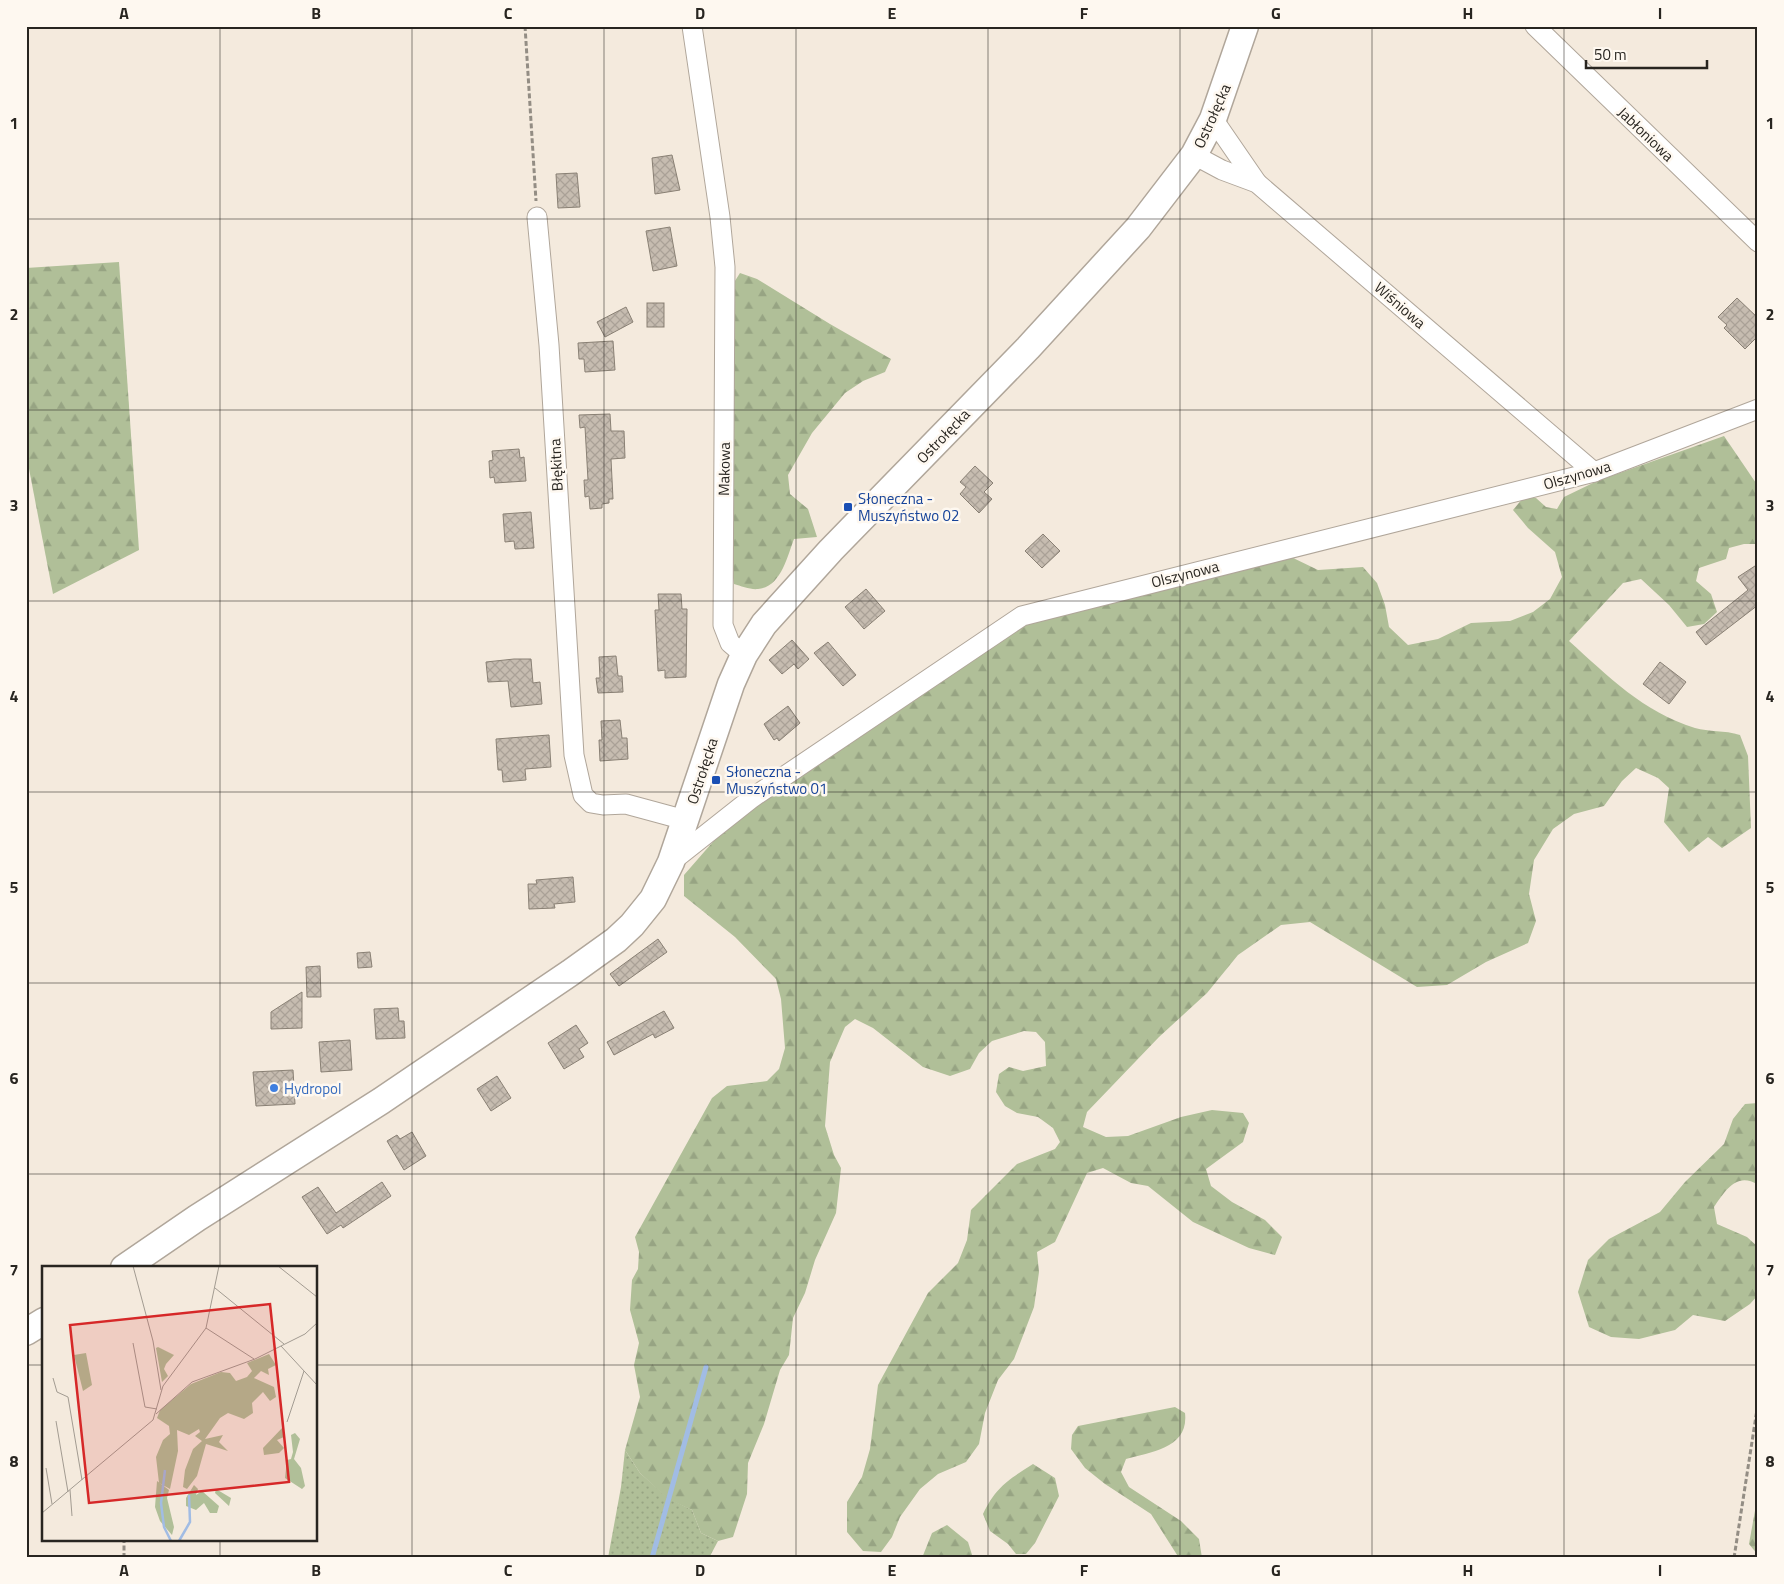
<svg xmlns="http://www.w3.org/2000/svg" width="1784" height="1584" viewBox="0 0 1784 1584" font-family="'Titillium Web',sans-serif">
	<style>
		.grass { fill: url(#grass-dots) }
		.forest { fill: url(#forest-firs) }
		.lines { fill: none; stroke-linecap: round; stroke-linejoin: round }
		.stream { stroke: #a1bce4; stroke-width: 5 }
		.building { fill: url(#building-cross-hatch); stroke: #898074 }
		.street-casing { stroke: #b0a69a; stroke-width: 21 }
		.secondary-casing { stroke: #b0a69a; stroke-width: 29 }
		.path { stroke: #938d84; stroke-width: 3; stroke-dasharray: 5 2.5; stroke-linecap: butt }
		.street { stroke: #fff; stroke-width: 19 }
		.secondary { stroke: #fff; stroke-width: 26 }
		.grid { fill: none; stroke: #282520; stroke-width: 1; stroke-opacity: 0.55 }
		.transit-dot { fill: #1a4fb4; stroke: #fef8f0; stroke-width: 2 }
		.shop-dot { fill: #3f7fe0; stroke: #fef8f0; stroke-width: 2 }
		.labels { text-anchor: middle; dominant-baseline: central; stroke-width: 5; stroke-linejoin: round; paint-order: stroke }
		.street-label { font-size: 15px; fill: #282520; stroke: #fef8f0 }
		.transit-label { font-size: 15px; fill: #164399; stroke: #fef8f0; text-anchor: start }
		.shop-label { font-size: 15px; fill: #366cbe; stroke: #fef8f0; text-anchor: start }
		.inset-river { fill: none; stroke: #a1bce4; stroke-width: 2.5 }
		.inset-road { fill: none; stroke: #a29b91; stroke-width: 1 }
		.view { fill: #d62828; fill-opacity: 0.15; stroke: #d62828; stroke-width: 2.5 }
		.inset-edge { fill: none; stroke: #282520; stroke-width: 2.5 }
		.neatline { fill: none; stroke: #282520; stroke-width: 2 }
		.grid-label { font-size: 16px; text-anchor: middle; font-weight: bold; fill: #282520 }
	</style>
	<defs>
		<pattern id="grass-dots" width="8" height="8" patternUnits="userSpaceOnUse" patternTransform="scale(1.25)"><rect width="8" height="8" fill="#b0bf98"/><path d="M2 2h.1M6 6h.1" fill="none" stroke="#97a483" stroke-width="1.8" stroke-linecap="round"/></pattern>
		<pattern id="forest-firs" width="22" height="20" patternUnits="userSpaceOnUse" patternTransform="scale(1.25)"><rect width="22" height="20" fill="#b0bf98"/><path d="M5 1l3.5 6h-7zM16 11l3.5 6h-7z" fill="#97a483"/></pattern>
		<pattern id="building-cross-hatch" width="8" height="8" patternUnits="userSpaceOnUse" patternTransform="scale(1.25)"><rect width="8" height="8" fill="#c6bcb0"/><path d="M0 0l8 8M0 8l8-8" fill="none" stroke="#aaa197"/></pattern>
	</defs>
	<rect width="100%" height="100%" fill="#f4eadd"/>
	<path class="grass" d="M625 1450 640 1473 668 1498 692 1510 701 1533 718 1541 709 1558H608L621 1487Z"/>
	<g class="forest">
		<path d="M119 262 139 550 53 594 26 453V268Z"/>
		<path d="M740 273 757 279 830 324 891 359 885 372 863 381 845 393 812 433 788 475 790 494 808 509 817 537 794 539C787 557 781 587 758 589 751 590 741 586 734 584L732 571 733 284Z"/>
		<path d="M1724 436 1758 486V544H1744L1729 548 1726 559 1699 568 1696 581 1711 594 1717 612 1704 624 1687 627 1669 605 1641 579 1623 583 1569 641C1608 676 1643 712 1695 728 1709 732 1724 730 1740 735L1748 756 1751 828 1722 848 1708 837 1689 852 1664 822 1669 788 1658 778 1636 768 1622 781 1604 806 1574 814 1553 829 1534 860 1529 894 1536 921 1528 943 1486 962 1447 985 1417 987 1310 922 1281 925 1238 955 1207 993 1159 1037 1087 1112 1083 1127 1106 1137 1128 1136 1181 1117 1212 1110 1243 1113 1249 1123 1243 1142 1206 1169 1211 1186 1232 1202 1265 1220 1282 1237 1275 1255 1249 1248 1193 1222 1148 1186 1131 1183 1103 1168 1087 1173 1055 1242 1037 1252 1039 1272 1034 1307 1014 1359 998 1380 985 1413 979 1444 966 1462 938 1474 920 1489 900 1517 892 1537 881 1552 863 1551 847 1532V1502L862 1477 870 1449 878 1385 928 1293 958 1263 967 1240 971 1210 1017 1164 1055 1149 1060 1142 1053 1128 1038 1117 1017 1113 1005 1106 996 1092 999 1074 1009 1067 1023 1071 1046 1066 1045 1042 1036 1032 1024 1031 992 1041 979 1053 970 1069 950 1076 923 1067 873 1028 855 1019 845 1027 830 1062 825 1126 834 1155 841 1168 836 1213 815 1260 805 1293 793 1318 789 1355 780 1370 764 1424 748 1463 747 1494 733 1537 718 1541 701 1533 692 1510 668 1499 640 1473 625 1450 640 1397 634 1365 639 1343 630 1310 632 1280 638 1269 639 1252 635 1237 712 1098 727 1086 767 1081 779 1069 785 1048 781 999 776 979 735 937 684 896V875L718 836 756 800 1035 617 1287 555 1318 570 1363 567 1377 583 1385 605 1389 627 1408 645 1438 639 1471 623 1510 621 1533 612 1550 599 1562 577 1555 552 1528 528 1513 510 1523 498H1536L1546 507 1557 509 1564 497 1597 481Z"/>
		<path d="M1758 1103V1185C1737 1171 1725 1191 1714 1207L1717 1224 1747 1237 1758 1247V1295L1750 1304 1725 1321 1693 1315 1675 1330 1639 1339 1611 1337 1589 1327 1578 1292 1588 1260 1609 1239 1660 1212 1685 1182 1724 1144 1733 1119 1745 1104Z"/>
		<path d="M1175 1407 1185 1413C1189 1448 1152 1452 1126 1459L1121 1472 1129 1487 1181 1521 1199 1539 1202 1558H1179L1151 1514 1105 1484 1085 1468 1071 1449 1072 1435 1078 1426Z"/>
		<path d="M1033 1464 1055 1478 1059 1496 1035 1543 1026 1554H1016L1008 1544 990 1531 983 1514C996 1487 1008 1480 1033 1464Z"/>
		<path d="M1758 1494V1555L1749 1544Z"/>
		<path d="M947 1525 968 1542 973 1558H922L932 1533Z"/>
	</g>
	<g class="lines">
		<path class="stream" d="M652 1558 706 1367"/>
	</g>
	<g class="building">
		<path d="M672 155 680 190 655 194 652 158Z"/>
		<path d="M577 173 580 207 558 208 556 174Z"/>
		<path d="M670 227 677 266 653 271 646 231Z"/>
		<path d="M1737 298 1758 318V336L1745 349 1724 328 1727 325 1718 317Z"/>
		<rect x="647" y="303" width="17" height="24"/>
		<path d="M626 307 633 322 605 337 597 322Z"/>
		<path d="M613 341 615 370 585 372 584 359H579L578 343Z"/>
		<path d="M610 414 611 431H624L625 458 611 459 613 499H609V503L602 504V508L590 509 589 496 585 497 584 480H588L585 427 580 428 579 415Z"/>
		<path d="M519 449 520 458 524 457 526 481 495 483 494 477 490 478 489 461 493 460 492 451Z"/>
		<path d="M975 466 993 483 984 492 992 499 979 513 960 494 966 487 960 482Z"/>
		<path d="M531 512 534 548 515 549 514 541 505 542 503 514Z"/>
		<path d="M1043 534 1060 551 1042 568 1025 551Z"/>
		<path d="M1758 564V605L1706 645 1696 632 1748 590 1738 577Z"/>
		<path d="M866 589 885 611 864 629 845 607Z"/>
		<path d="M658 594H681L682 609H687L686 677 665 678V670L658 671 655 610H659Z"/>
		<path d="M792 640 809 659 798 669 794 664 782 674 769 660Z"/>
		<path d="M828 642 856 675 843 686 814 653Z"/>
		<path d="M616 656 618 676H622L623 692 598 693 596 678H600L599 657Z"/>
		<path d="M514 659H531L533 683 540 682 542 704 511 707 508 681 488 682 486 662Z"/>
		<path d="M1660 662 1686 682 1669 704 1643 684Z"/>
		<path d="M788 706 800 723 779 741 777 738 774 740 764 724Z"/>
		<path d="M620 720 622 738H627L628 759 600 761 599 740H602L601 721Z"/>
		<path d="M549 735 551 767 525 769 526 780 503 782 502 770H498L496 739Z"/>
		<path d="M573 877 575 902 554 904 555 908 529 909 528 884H537L536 880Z"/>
		<path d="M658 939 667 952 619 986 610 974Z"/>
		<path d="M370 952 372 967 358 968 357 953Z"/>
		<path d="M320 966 321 997H307L306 967Z"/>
		<path d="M302 992V1028L271 1029V1012Z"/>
		<path d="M398 1008 399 1021H404L405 1038 376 1039 374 1009Z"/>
		<path d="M664 1011 674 1028 655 1038 653 1034 614 1055 607 1042Z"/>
		<path d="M576 1025 588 1043 579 1049 584 1057 564 1069 548 1043Z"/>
		<path d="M350 1040 352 1070 321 1072 319 1042Z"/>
		<path d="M293 1070 295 1104 256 1106 253 1072Z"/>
		<path d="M497 1076 511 1098 491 1111 477 1089Z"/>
		<path d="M412 1132 426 1156 404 1170 387 1141 397 1135 400 1139Z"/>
		<path d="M382 1182 391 1196 343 1228 341 1225 327 1234 302 1197 318 1187 336 1213Z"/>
	</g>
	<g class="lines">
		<defs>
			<g id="street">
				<path d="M692 26 720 217 725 267 723 625 730 643 744 655"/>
				<path d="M1535 26 1758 242"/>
				<path d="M1213 119 1257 183"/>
				<path d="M1194 155 1222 170 1257 183 1594 472"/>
				<path d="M537 217 549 345 574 755 583 795 591 803 603 805 626 804 685 820"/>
				<path d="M671 862 752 798 1022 616 1594 472 1758 409"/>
			</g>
			<g id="secondary">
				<path d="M124 1268 197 1218 381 1101 570 973 616 940 632 925 653 899 671 862 731 684 744 655 764 624 831 550 1028 348 1138 228 1194 155 1213 119 1245 26"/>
				<path d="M26 1332 44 1321"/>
			</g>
		</defs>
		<use href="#street" class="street-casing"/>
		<use href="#secondary" class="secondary-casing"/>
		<g class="path">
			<path d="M525 26 536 201"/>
			<path d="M124 1558V1540"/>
			<path d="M1734 1558 1758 1403"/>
		</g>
		<use href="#street" class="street"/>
		<use href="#secondary" class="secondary"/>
	</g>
	<path class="grid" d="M220 26V1268M412 26V1558M604 26V1558M796 26V1558M988 26V1558M1180 26V1558M1372 26V1558M1564 26V1558M26 219H1758M26 410H1758M26 601H1758M26 792H1758M26 983H1758M26 1174H1758M26 1365H44M316 1365H1758M220 1540V1558"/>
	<g class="transit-dot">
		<rect x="843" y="502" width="10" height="10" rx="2.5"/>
		<rect x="711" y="775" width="10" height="10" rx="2.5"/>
	</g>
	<circle class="shop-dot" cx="274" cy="1088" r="5"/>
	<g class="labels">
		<g class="street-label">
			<text transform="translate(1212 116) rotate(-66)">Ostrołęcka</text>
			<text transform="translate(1646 134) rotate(44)">Jabłoniowa</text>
			<text transform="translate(1400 305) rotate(41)">Wiśniowa</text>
			<text transform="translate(943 436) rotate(-46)">Ostrołęcka</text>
			<text transform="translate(556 465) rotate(-93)">Błękitna</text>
			<text transform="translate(724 469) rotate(-89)">Makowa</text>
			<text transform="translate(1577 475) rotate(-16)">Olszynowa</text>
			<text transform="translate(1185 574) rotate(-14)">Olszynowa</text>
			<text transform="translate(702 771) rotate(-72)">Ostrołęcka</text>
		</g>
		<g class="transit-label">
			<text x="858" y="498">Słoneczna -<tspan x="858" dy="17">Muszyństwo 02</tspan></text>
			<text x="726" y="771">Słoneczna -<tspan x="726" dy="17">Muszyństwo 01</tspan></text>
		</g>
		<g class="shop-label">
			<text x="284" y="1088">Hydropol</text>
		</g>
	</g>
	<g transform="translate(42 1266)">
		<rect width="275" height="275" fill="#f4eadd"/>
		<path d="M115 215 127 224 125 232 132 261 130 269 118 255 113 241Z" fill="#b0bf98"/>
		<path d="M116 81 132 89 124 98 122 103 126 110 120 116 114 82ZM44 87 50 119 41 125 32 89ZM227 88 234 99 226 103 227 109 219 105 212 112 232 121 234 131 228 135 221 126 210 137 211 147 202 153 186 147 178 152 163 173 181 169 177 176 186 185 164 178 155 210 145 223 141 221 143 204 151 183 160 175 153 170 158 166 157 163 147 169 135 164 136 185 128 223 117 217 114 191 121 174 128 168 127 160 115 152 118 144 149 118 179 106 188 107 194 115 205 111 210 105 205 97ZM241 161 242 171 235 174 242 182 237 187 222 189 221 182ZM253 167 258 173 252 193 259 202 263 220 260 223 243 212 245 194 249 193 251 186 249 169ZM152 219 156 223 154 229 160 225 177 240 175 247H168L162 237 154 244 144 240V232ZM174 223 189 232 187 240 173 227Z" fill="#b0bf98"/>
		<path class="inset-river" d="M123 204 119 237 122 261 129 275M137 275 148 256 147 229"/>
		<path class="inset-road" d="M91 0 111 75 119 124M236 0 275 31M173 22 242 78M164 62 212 93M91 77 103 141 115 143M239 80 275 119M11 112 15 126 26 131 40 214M114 148 150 116 213 93 263 68 275 57M14 155 26 226M245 156 262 105M4 202 10 238M28 224 30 250M0 247 111 154 121 120 164 62 177 0"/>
		<path class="view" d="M228 38 247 216 47 237 28 59Z"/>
		<rect width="275" height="275" class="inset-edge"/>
	</g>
	<rect width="1784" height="1584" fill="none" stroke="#fef8f0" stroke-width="55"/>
	<path d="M1586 60v8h121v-8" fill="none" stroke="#282520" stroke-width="2.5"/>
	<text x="1594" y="60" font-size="15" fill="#282520" stroke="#fef8f0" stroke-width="4" paint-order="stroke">50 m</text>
	<rect x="28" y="28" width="1728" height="1528" class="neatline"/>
	<g class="grid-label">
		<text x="124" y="19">A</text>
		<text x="316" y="19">B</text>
		<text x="508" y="19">C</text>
		<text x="700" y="19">D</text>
		<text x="892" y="19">E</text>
		<text x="1084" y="19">F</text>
		<text x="1276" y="19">G</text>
		<text x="1468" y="19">H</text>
		<text x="1660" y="19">I</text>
		<text x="14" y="129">1</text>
		<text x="1770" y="129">1</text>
		<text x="14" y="320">2</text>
		<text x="1770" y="320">2</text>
		<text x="14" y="511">3</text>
		<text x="1770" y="511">3</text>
		<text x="14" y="702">4</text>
		<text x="1770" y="702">4</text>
		<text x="14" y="893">5</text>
		<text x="1770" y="893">5</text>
		<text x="14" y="1084">6</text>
		<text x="1770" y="1084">6</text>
		<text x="14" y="1276">7</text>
		<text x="1770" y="1276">7</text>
		<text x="14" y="1467">8</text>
		<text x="1770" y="1467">8</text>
		<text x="124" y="1576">A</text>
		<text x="316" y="1576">B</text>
		<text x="508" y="1576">C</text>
		<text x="700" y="1576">D</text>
		<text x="892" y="1576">E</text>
		<text x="1084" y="1576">F</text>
		<text x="1276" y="1576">G</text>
		<text x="1468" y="1576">H</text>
		<text x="1660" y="1576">I</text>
	</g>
</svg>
